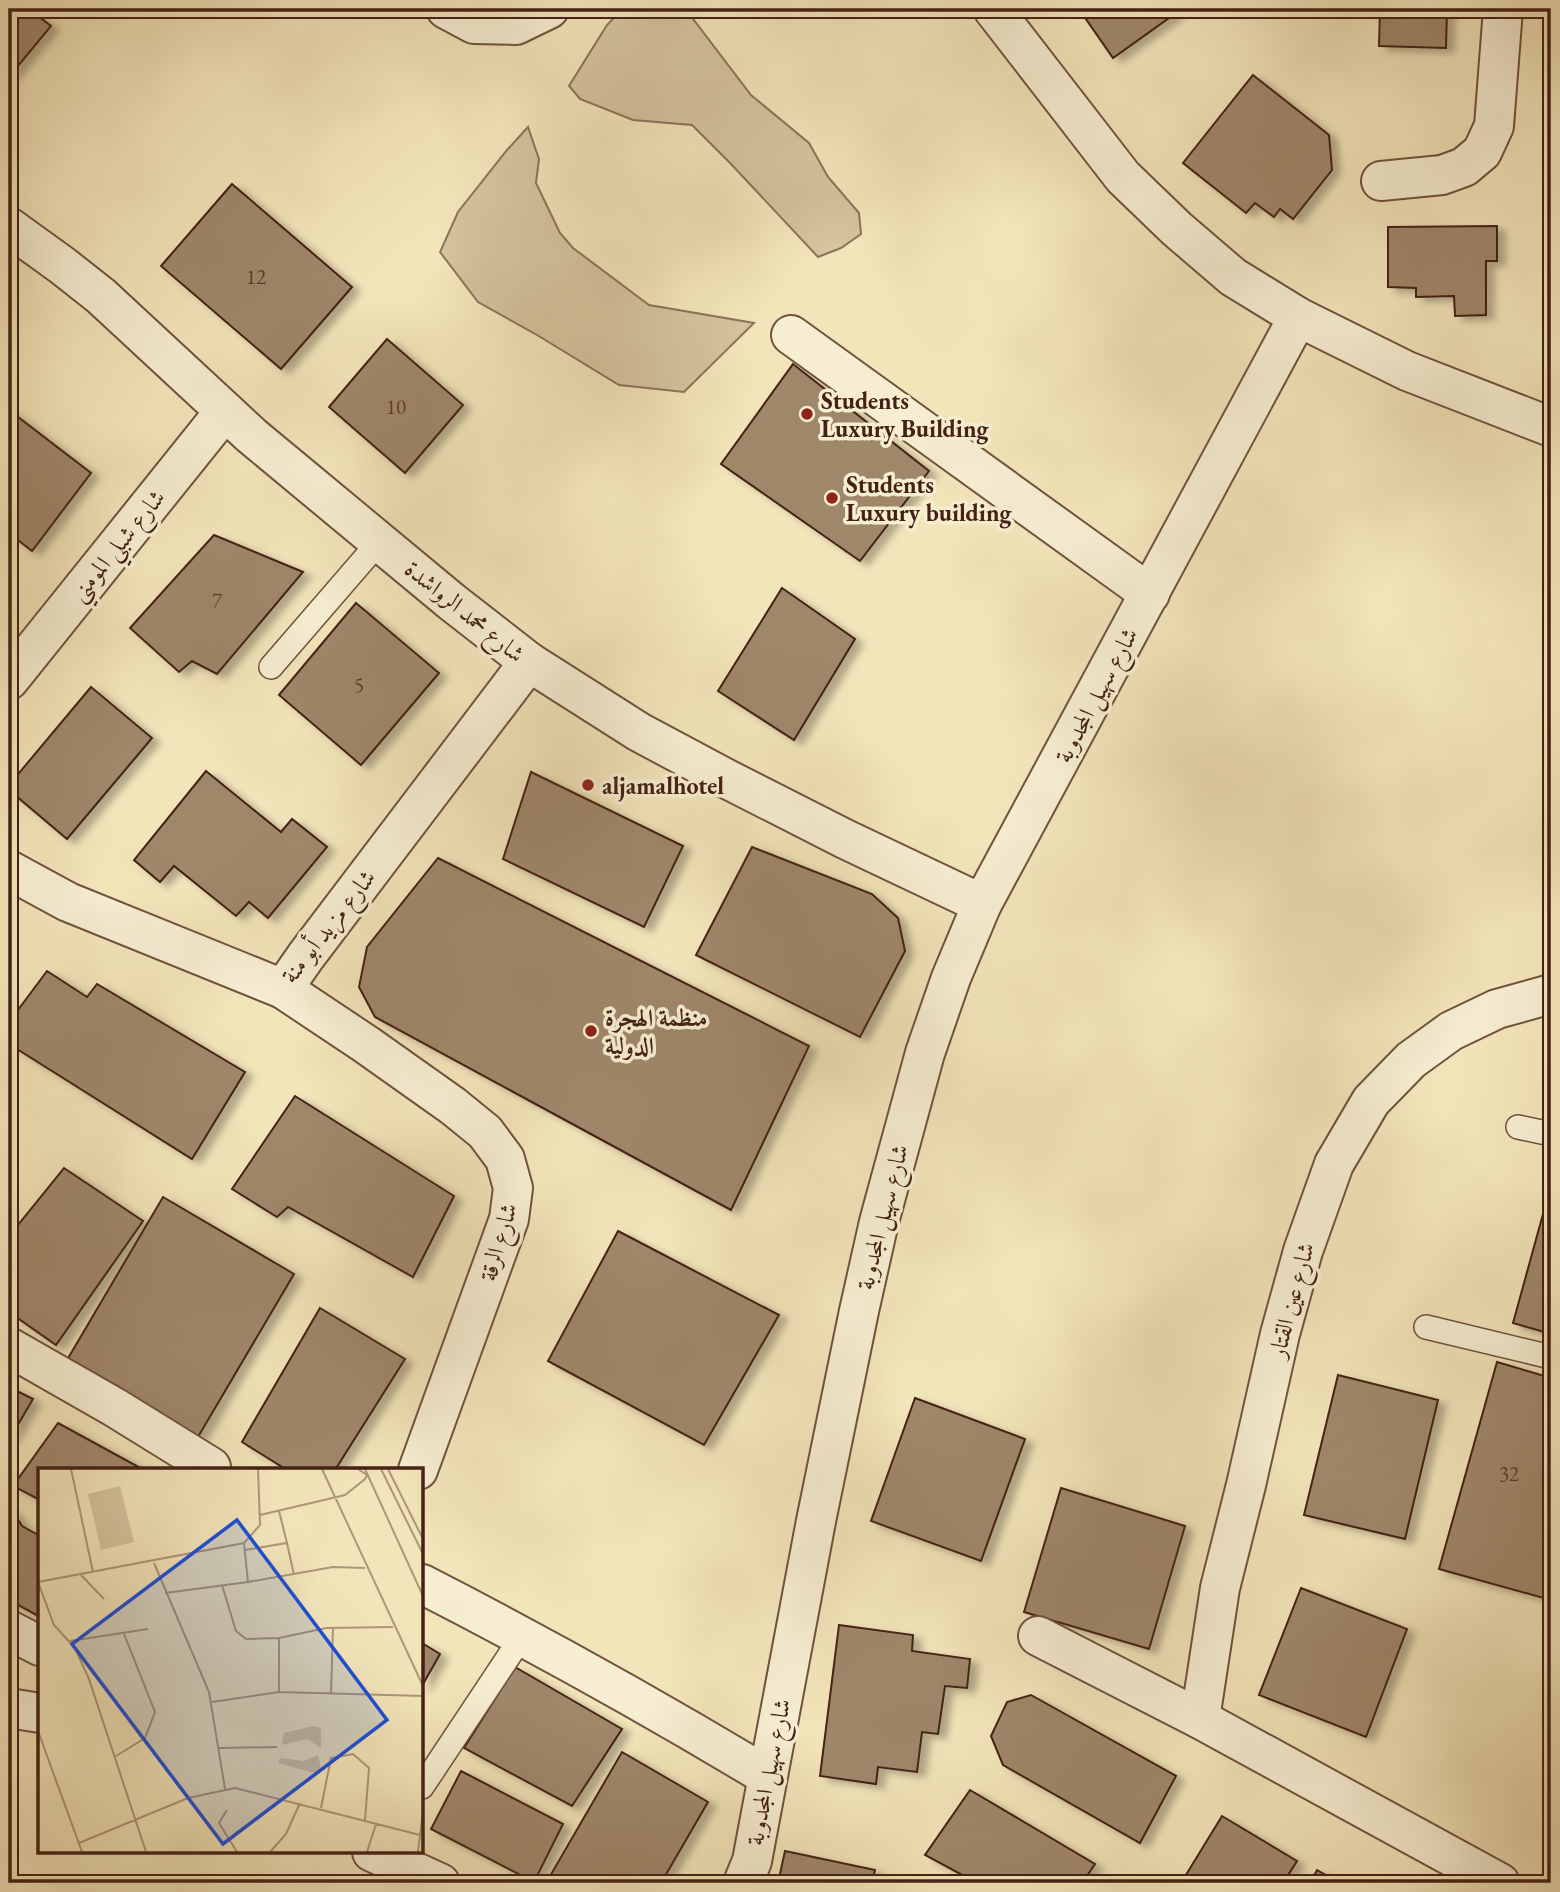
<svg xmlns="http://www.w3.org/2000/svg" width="1560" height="1892" viewBox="0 0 1560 1892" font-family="'EB Garamond',Amiri,serif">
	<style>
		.green { fill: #d5c49e; stroke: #8c7259; stroke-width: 2 }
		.building { fill: #9f876a; stroke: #442114; stroke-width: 2; filter: url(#shadow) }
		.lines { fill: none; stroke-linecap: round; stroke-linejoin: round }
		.service-casing { stroke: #70523e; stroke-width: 26 }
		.minor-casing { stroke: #70523e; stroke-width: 42 }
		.service { stroke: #f7eed2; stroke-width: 23 }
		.minor { stroke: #f7eed2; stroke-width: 38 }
		.poi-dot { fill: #8f2418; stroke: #f7eed2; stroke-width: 2.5 }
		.labels { text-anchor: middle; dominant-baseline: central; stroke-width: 7; stroke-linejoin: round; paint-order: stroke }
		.number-label { font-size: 21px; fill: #5b3a2a }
		.poi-label { font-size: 24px; font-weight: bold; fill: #442114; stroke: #f7eed2; text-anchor: start }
		.street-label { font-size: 24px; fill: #442114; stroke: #f7eed2 }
		.inset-road { fill: none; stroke: #ad9778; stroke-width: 2 }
		.view { fill: #1d4ed8; fill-opacity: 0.15; stroke: #1d4ed8; stroke-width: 3.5 }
		.inset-edge { fill: none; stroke: #442114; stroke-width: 3.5 }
	</style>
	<defs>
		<filter id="shadow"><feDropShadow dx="8" dy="4.5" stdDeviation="3.5" flood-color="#0004"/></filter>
	</defs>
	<rect width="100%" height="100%" fill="#f3e5ba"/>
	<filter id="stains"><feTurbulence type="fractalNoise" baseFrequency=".00286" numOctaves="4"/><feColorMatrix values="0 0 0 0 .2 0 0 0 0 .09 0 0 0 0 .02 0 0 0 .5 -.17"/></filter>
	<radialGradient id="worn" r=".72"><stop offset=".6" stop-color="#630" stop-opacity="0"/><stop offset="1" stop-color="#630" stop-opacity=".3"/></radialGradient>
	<g class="green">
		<path d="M622 9 687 11 751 95 809 143 828 177 859 213 861 234 841 248 818 257 731 164 692 125 633 120 580 99 569 86 607 25Z"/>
		<path d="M528 127 539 159 536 183 560 233 573 248 649 305 754 323 684 392 619 385 537 335 478 302 440 252 458 212 507 150Z"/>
	</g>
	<g class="building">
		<path d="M9 9H29L51 26 9 77Z"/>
		<path d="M1079 9H1173L1176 13 1113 58Z"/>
		<path d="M1380 9H1447L1446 48 1379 46Z"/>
		<path d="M1253 75 1329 135 1332 170 1293 219 1280 209 1274 217 1255 203 1246 213 1183 163Z"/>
		<path d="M232 184 352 287 281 369 161 266Z"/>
		<path d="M1497 226V261H1486V315L1455 316 1454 296 1416 297V288L1388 287V227Z"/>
		<path d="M387 339 463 405 405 473 329 407Z"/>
		<path d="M793 364 929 471 860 561 721 464Z"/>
		<path d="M9 410 91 473 32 551 9 533Z"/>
		<path d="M214 535 303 572 217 674 192 661 179 672 130 628Z"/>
		<path d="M782 588 855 639 794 740 718 691Z"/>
		<path d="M356 603 439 673 361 765 279 695Z"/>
		<path d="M91 687 152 738 67 839 9 790V785Z"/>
		<path d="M206 771 281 832 292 819 327 847 268 918 249 902 236 916 174 866 160 882 134 860Z"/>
		<path d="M531 772 683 846 644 927 503 859Z"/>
		<path d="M752 847 872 894 898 918 905 951 860 1037 696 955Z"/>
		<path d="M438 858 809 1046 731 1210 375 1017 359 987 367 947Z"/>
		<path d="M47 971 87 997 97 984 245 1072 192 1159 9 1044V1022Z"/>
		<path d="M295 1096 454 1196 413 1277 288 1207 277 1217 232 1189Z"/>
		<path d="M64 1168 143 1221 56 1345 9 1312V1236Z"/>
		<path d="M1551 1185V1334L1513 1323Z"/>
		<path d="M163 1197 294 1274 198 1437 67 1360Z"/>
		<path d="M618 1231 779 1315 704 1445 548 1361Z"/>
		<path d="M320 1308 405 1359 335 1470H287L242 1442Z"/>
		<path d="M1497 1362 1551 1378V1600L1439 1569Z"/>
		<path d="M1338 1375 1438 1400 1405 1539 1304 1515Z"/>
		<path d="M9 1387 33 1399 9 1440Z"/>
		<path d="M915 1398 1025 1439 981 1561 871 1521Z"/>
		<path d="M58 1423 144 1470H40V1500L13 1486Z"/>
		<path d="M1061 1488 1185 1526 1149 1649 1024 1612Z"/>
		<path d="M9 1511H13L22 1526 40 1536V1617L9 1600Z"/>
		<path d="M1301 1588 1407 1629 1366 1737 1259 1695Z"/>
		<path d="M839 1625 913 1635 912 1651 970 1659 967 1688 945 1686 938 1734 922 1732 917 1772 878 1767 876 1784 820 1776Z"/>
		<path d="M422 1643 440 1654 422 1686Z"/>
		<path d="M515 1667 622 1729 572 1806 464 1748Z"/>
		<path d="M1031 1695 1176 1776 1140 1843 1003 1765 991 1736 1007 1702Z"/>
		<path d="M622 1752 708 1802 661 1883H546Z"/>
		<path d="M461 1771 563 1824 534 1882 431 1829Z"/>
		<path d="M970 1790 1095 1864 1082 1883H977L925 1855Z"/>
		<path d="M1222 1816 1297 1861 1283 1883H1181Z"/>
		<path d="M785 1851 875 1870 872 1883H778Z"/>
		<path d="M1317 1870 1340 1883H1310Z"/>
	</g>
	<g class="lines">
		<defs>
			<g id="service">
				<path d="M271 667 379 542"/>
				<path d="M1518 1127 1551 1134"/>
				<path d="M1426 1327 1551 1357"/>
				<path d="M422 1787 523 1635"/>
			</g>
			<g id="minor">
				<path d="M446 9 474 24 516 25 549 9"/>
				<path d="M993 9 1123 177 1177 229 1233 277 1298 317 1407 371 1551 427"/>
				<path d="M1381 181 1442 175 1464 167 1482 152 1494 126 1503 9"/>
				<path d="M9 227 63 266 101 296 252 436 452 602 529 662 639 732 727 779 845 839 982 904"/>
				<path d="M791 335 1150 594"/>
				<path d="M9 680 225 411"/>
				<path d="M9 870 68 902 283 989 367 1045 453 1106 485 1132 505 1159 513 1188 509 1219 418 1470"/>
				<path d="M283 989 306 956 529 662"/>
				<path d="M9 1347 114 1407 211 1467 209 1470"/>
				<path d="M422 1584C539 1644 654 1708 767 1776"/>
				<path d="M9 1630 40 1646"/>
				<path d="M1038 1636 1200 1719 1500 1883"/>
				<path d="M9 1708 40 1713"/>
				<path d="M1200 1719 1220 1588 1246 1485 1280 1334 1303 1251 1334 1164 1371 1101 1411 1060 1451 1031 1497 1009 1551 994"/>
				<path d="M372 1852 440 1883"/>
				<path d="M743 1883 752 1861 816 1521 859 1311 879 1222 925 1053 951 978 982 904 1298 317"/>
			</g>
		</defs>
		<use href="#service" class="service-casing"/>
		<use href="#minor" class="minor-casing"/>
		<use href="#service" class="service"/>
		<use href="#minor" class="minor"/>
	</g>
	<g class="poi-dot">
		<circle cx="807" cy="414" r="7"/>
		<circle cx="832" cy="498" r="7"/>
		<circle cx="588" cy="785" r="7"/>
		<circle cx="591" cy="1031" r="7"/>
	</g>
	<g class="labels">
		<g class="number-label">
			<text x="256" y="276">12</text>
			<text x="396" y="406">10</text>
			<text x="217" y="600">7</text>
			<text x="359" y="684">5</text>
			<text x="1509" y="1473">32</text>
		</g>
		<g class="poi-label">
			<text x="821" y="400">Students<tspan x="821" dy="28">Luxury Building</tspan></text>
			<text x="846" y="484">Students<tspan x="846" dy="28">Luxury building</tspan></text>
			<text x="602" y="785">aljamalhotel</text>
			<text x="605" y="1017">منظمة الهجرة<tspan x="605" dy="28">الدولية</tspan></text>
		</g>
		<g class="street-label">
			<text transform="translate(117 545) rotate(-51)">شارع شبلي المومني</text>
			<text transform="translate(465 611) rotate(39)">شارع محمد الرواشدة</text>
			<text transform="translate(1096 695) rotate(-62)">شارع سهيل المجدوبة</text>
			<text transform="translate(328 926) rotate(-52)">شارع مزيد أبو منة</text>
			<text transform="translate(882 1217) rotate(-76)">شارع سهيل المجدوبة</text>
			<text transform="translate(498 1242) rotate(-74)">شارع الرقة</text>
			<text transform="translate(1291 1300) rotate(-75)">شارع عين القتار</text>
			<text transform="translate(768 1772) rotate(-79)">شارع سهيل المجدوبة</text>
		</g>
	</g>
	<g transform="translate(38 1468)">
		<rect width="385" height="385" fill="#f3e5ba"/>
		<path d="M82 18 96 74 63 82 50 26ZM275 258 283 260V280L269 271 244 277 246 265ZM280 287 283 300 276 305 240 295 242 290 266 293Z" fill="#d5c49e"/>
		<path class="inset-road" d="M33 1 55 104M284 1 385 218M327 1 385 128M343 1 385 86M350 1 385 71M241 43 249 75M222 47 307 27 327 11 329 7 320 1M206 75 210 114 295 99 327 100M207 82 249 75 256 107M116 95 171 224 187 321M43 107 66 131M0 114 16 157 37 180 51 211 108 384M0 114 206 75 222 57 220 1M184 117 198 163 208 171 241 170 288 160 355 159M127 125 210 114M241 170V224M32 173 110 161M293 226 295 159M174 234 241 224 385 228M0 263 44 384M181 280 239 279M78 288 107 270 117 244 86 166M283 340 293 290 315 286 331 300 327 352M189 342 181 355 199 384M41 375 150 330 197 320 382 367M232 384 248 366 262 335M329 384 338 356M380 384 385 343"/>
		<path class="view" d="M199 52 349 252 185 376 34 176Z"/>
		<rect width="385" height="385" class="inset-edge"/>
	</g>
	<rect width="1560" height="1892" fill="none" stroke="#f3e5ba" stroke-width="35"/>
	<rect x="10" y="10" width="1539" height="1871" fill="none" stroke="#442114" stroke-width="3.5"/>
	<rect x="18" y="18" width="1525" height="1857" fill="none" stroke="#442114" stroke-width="2"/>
	<rect width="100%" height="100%" filter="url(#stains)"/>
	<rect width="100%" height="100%" fill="url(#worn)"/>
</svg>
